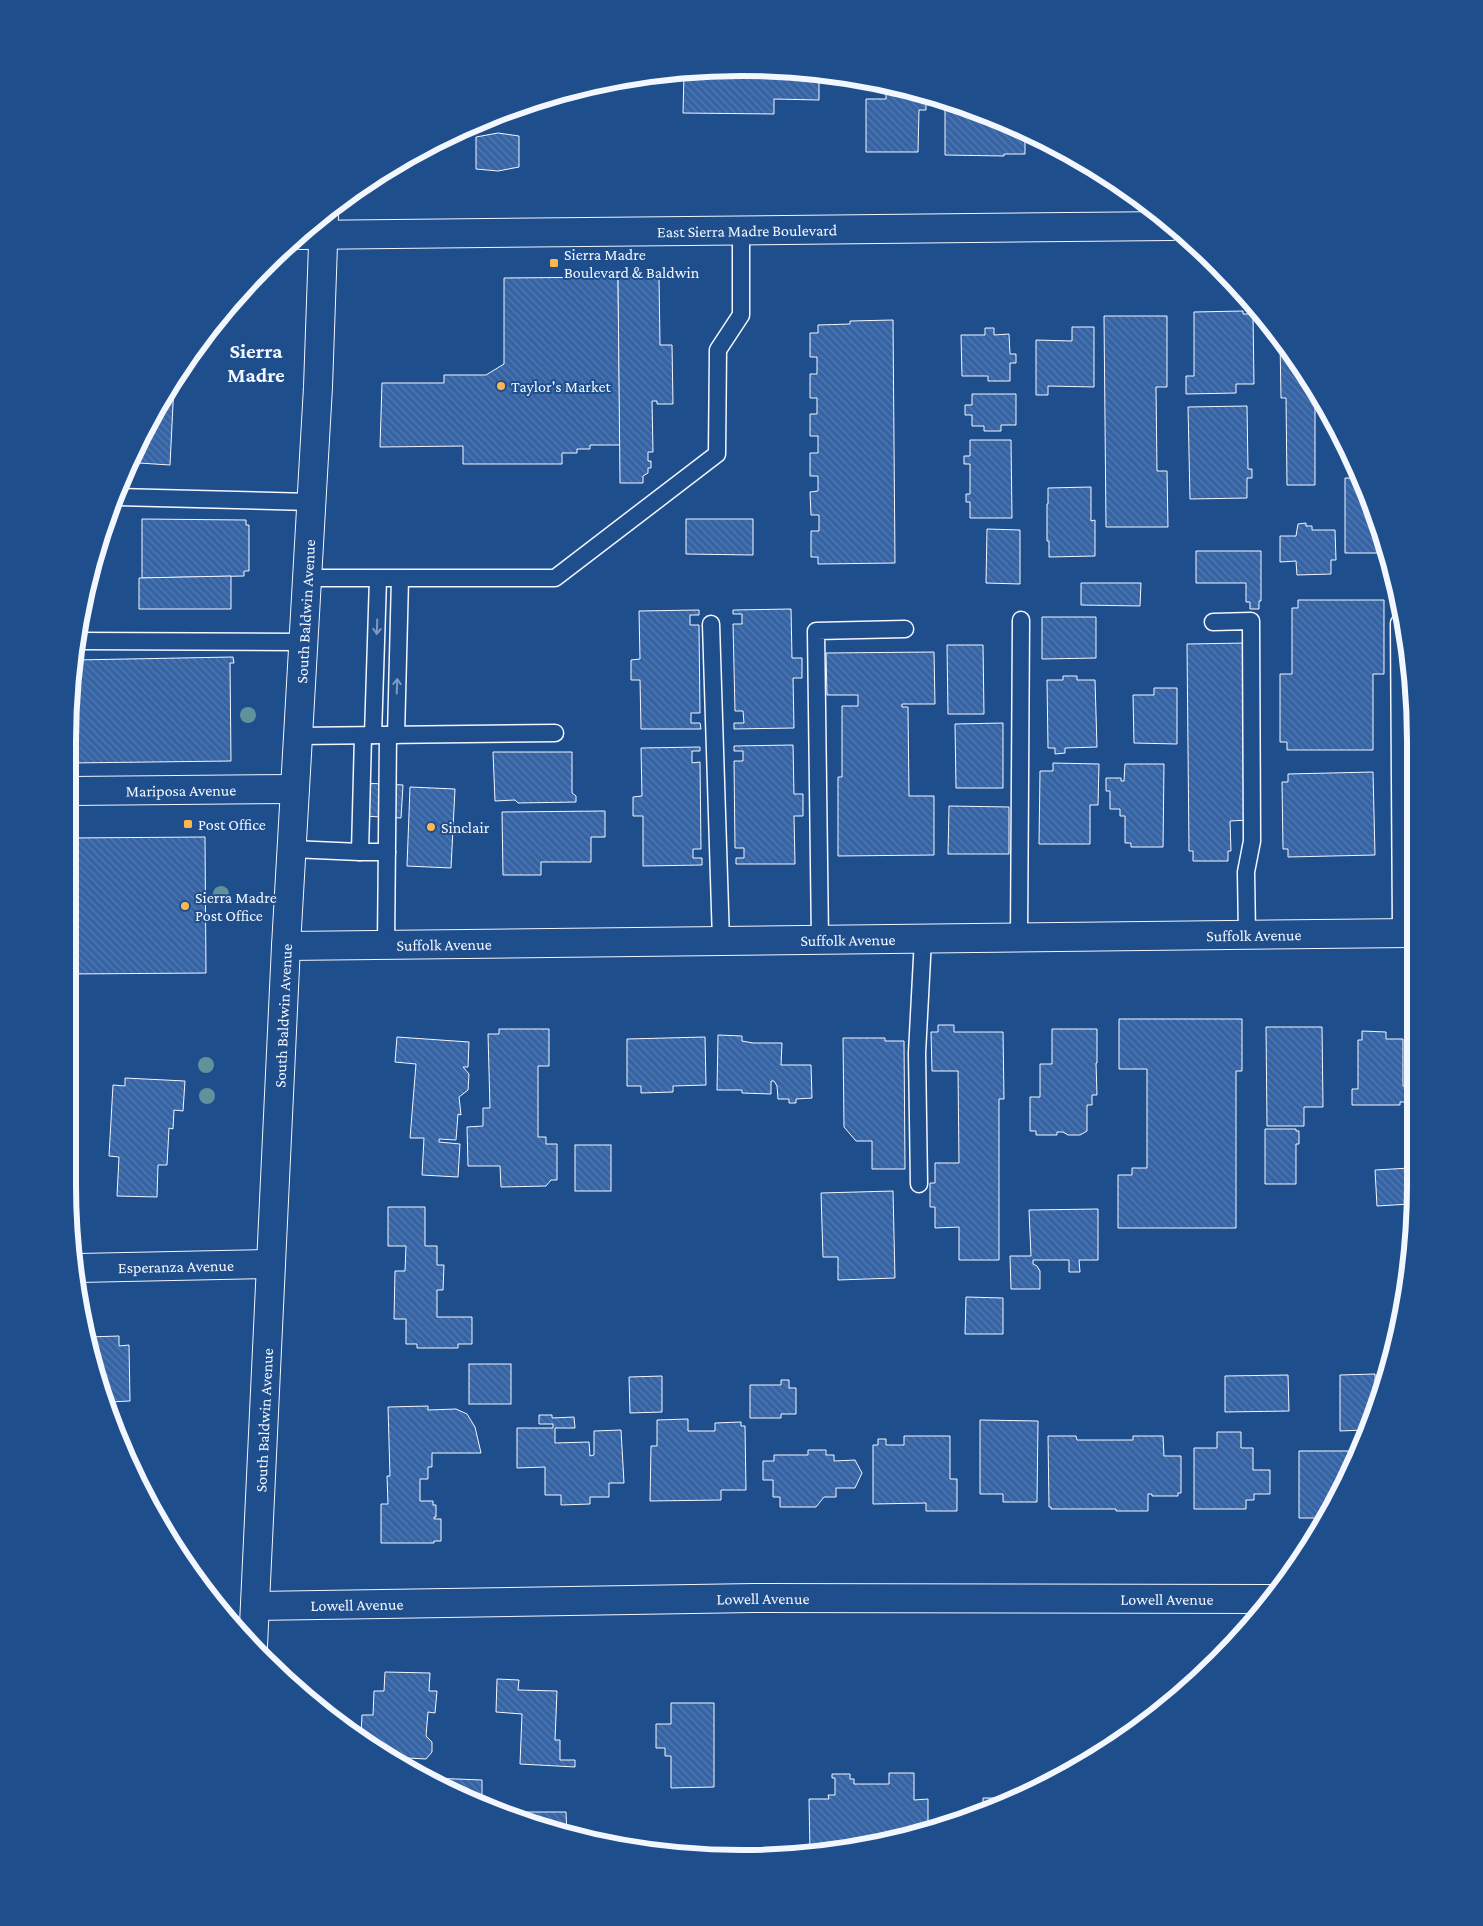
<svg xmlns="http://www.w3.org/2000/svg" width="1483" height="1926" viewBox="0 0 1483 1926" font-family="'Crimson Pro',serif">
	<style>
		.building { fill: url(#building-back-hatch); stroke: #f2f6ff }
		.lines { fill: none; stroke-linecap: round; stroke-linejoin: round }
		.lane-casing { stroke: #f2f6ff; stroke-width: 19 }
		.street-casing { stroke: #f2f6ff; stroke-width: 30 }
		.secondary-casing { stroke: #f2f6ff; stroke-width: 30 }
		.lane { stroke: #1f4e8c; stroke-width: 16 }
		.street { stroke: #1f4e8c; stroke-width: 28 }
		.secondary { stroke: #1f4e8c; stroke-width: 28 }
		.tree { fill: #61919a }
		.oneway { stroke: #7e9ac0 }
		.poi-dot { fill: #ffb74d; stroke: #1f4e8c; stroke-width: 2 }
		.labels { text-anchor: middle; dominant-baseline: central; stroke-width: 4; stroke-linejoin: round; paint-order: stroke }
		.street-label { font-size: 16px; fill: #f2f6ff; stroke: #1f4e8c }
		.poi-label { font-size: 16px; fill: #f2f6ff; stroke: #1f4e8c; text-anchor: start }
		.district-label { font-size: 21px; font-weight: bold; fill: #f2f6ff; stroke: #1f4e8c }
		.rim { fill: none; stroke: #f2f6ff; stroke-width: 6 }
	</style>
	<defs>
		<pattern id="building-back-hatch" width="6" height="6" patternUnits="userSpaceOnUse" patternTransform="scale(1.25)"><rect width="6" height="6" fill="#3563a3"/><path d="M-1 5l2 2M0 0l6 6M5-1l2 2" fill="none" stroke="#537ab1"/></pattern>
	</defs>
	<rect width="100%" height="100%" fill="#1f4e8c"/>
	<g class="building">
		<path d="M742 68 819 75V100L774 99V114L683 113 684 73Z"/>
		<path d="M886 84 926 97V110H919L918 152H866V99H886Z"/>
		<path d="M945 102 1000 119 1032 136V141H1025V154H1004V156L945 155Z"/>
		<path d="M498 133 519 136V167L498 171 476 169V137Z"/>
		<path d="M618 277 620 445H590V449H577V453H562V464H463V446L380 447 382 383H444V375H486L504 364V278Z"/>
		<path d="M618 277H659L660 345H672L673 404H657V401H652L653 452H648V461H651V468H648V473L643 476V483H620Z"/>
		<path d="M1243 311V314H1253L1254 384H1236V393L1186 394V376H1194V312Z"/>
		<path d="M1104 316H1167V387H1156L1157 471H1167L1168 527H1106Z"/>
		<path d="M893 320 895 563 818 564V557H811V531H819V515H811L810 492 818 491V476H810V453H818V436H810V414H817V398H810V374H817V357H810V333H818V325L850 324V321Z"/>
		<path d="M1072 327H1094V387L1048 386V395H1036V340L1072 341Z"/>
		<path d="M985 328H994V335L1009 334 1010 354H1016V363H1010V381H988V376H962L961 335H985Z"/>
		<path d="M1280 341 1302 367 1317 398H1315V485H1287L1286 398H1281Z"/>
		<path d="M174 384 170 465 139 463 140 438Z"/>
		<path d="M972 394H1016V425H1001V431H984V426H972V415H965V405H972Z"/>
		<path d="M1247 406 1248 469H1252V478H1247V498L1190 499 1188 407Z"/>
		<path d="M970 440H1011L1012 518H970V502H966V494H970V464H964V456H970Z"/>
		<path d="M1345 478H1357L1380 525 1386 553H1345Z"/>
		<path d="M1091 487V521L1095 520V556L1049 557V541H1047V504H1048V488Z"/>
		<path d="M142 519 246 520V525H249V571H244V576L142 578Z"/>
		<path d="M686 519H753V555L686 554Z"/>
		<path d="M1306 523V526H1312V530H1335L1336 560H1331V574L1297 575 1296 561 1280 562V536H1296L1298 524Z"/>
		<path d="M987 529 1020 530V584L986 583Z"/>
		<path d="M1196 551H1261V601H1259V609H1250V602H1246V583H1196Z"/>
		<path d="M231 576V609H139V578Z"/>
		<path d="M1081 583H1141L1140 606 1081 605Z"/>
		<path d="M1298 600H1384V674H1373V750H1287V742H1280V674H1292V608H1298Z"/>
		<path d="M791 609 792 658H802V678H793L794 728 734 729V723H744L743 711H735L733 624H742V614H733V610Z"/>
		<path d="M699 610V615H690V625H699L700 713H691V723H700L701 729H641L640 680H631V660L640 659 639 611Z"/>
		<path d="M1042 617H1096V658L1042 659Z"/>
		<path d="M1247 643 1249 820 1230 821 1231 851H1228V861H1193V851H1189L1187 644Z"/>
		<path d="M947 645H983L984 714H948Z"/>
		<path d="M934 652 935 704H902V707H908L909 796H934V855L838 856V777H842V706H858V695H827L826 653Z"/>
		<path d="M233 657 234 663H230L231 761 69 763V698L75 660Z"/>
		<path d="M1063 676H1077V680H1095L1097 747 1065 748V753L1055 754V748H1048L1047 680H1063Z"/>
		<path d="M1154 688H1177V744L1134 743 1133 695H1154Z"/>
		<path d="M1003 723V788H956L955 724Z"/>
		<path d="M793 745 794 794H803V816H794L795 864H736V858H744V848H735L734 761H743V751H734V746Z"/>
		<path d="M700 747V751H692V763L700 762 701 849H693V858H702V865L643 866V816H633V797L642 796 641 748Z"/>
		<path d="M493 752H572V793L576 796V802L518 803 515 800 495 801Z"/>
		<path d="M1053 763 1099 764 1098 805H1090V844H1039L1040 771H1053Z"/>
		<path d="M1125 764H1164L1163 847H1131V843H1125V816H1120V809H1110V791H1106V778H1121V781H1124Z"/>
		<path d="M1373 772 1375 855 1288 857V849H1283L1282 782H1288V774Z"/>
		<path d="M363 783 403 785 401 818 362 816Z"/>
		<path d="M410 787 455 789 451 868 407 866Z"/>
		<path d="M949 806 1009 807V854H948Z"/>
		<path d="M605 811V837H591V862H541V875H503L502 812Z"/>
		<path d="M205 837 206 973 68 974 69 838Z"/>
		<path d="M1119 1019H1242V1071H1236V1228H1118V1175H1132V1168H1147V1069H1119Z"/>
		<path d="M938 1025H954V1032H1003L1004 1099H999V1260H959V1227L935 1228V1207H930V1183H935V1163H959L958 1071H932L931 1032H938Z"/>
		<path d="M1266 1027H1322L1323 1107H1304V1126H1267Z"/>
		<path d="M499 1029H549V1066H538V1137H546V1144H557V1180H551L546 1186 501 1187 500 1166H468L467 1127 483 1126V1108H490L488 1034H499Z"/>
		<path d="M1052 1029H1097V1063H1096L1097 1095H1092V1105H1087V1131L1080 1135H1068L1063 1132H1057V1135H1036V1131H1030V1097H1040V1064H1052Z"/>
		<path d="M1362 1031 1386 1032V1039H1403V1086H1406V1102H1400V1105H1352V1089H1358V1040H1362Z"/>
		<path d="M718 1035 742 1036V1041L753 1043H782L781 1065H811L812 1098 796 1099V1103H789V1099H778L777 1086 774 1081H771V1094L742 1093V1090H717Z"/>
		<path d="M397 1037 469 1042 468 1067H463L469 1074 468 1090 459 1097 461 1115 458 1114 456 1140 439 1139V1142L460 1144 458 1177 422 1175 424 1138H410L416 1064 395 1062Z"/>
		<path d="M705 1037 706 1085 673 1086V1092L641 1093V1086H627V1039Z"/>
		<path d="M843 1038H885V1041H904L905 1169H872V1141H856L844 1127Z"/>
		<path d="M125 1078 185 1081 183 1111 174 1110 173 1129 169 1128 167 1165H158L157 1197 117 1196 119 1157 109 1156 113 1085 125 1086Z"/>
		<path d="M1265 1129H1296V1131H1299V1144H1296V1184H1265Z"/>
		<rect x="575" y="1145" width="36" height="46"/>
		<path d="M1410 1168V1204L1377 1206 1375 1170Z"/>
		<path d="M893 1191 895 1278 838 1280V1257H823L821 1193Z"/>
		<path d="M388 1207H425V1246H437V1265H444L443 1290H437V1317H472V1344H458V1348H417V1344H406V1319H394L395 1271H405L406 1246H388Z"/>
		<path d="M1098 1209V1260H1079L1080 1272H1069V1260H1033V1264L1037 1266 1040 1271V1289H1011L1010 1256H1031L1029 1210Z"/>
		<path d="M966 1297 1003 1298V1334H965Z"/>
		<path d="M119 1336V1346L129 1345 130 1401 108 1402 91 1359 88 1337Z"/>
		<rect x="469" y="1364" width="42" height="40"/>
		<path d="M1375 1374 1376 1409 1365 1430 1340 1431V1375Z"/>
		<path d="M1288 1375 1289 1411 1225 1412V1376Z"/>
		<path d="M662 1376V1412L630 1413 629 1377Z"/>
		<path d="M781 1380H789V1388H796V1414H781V1418H750V1385H781Z"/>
		<path d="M428 1406V1410L456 1409 467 1414 475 1427 481 1453H432V1467H428V1479H420V1501H433V1505H436V1517H434V1519H441V1541H434V1543H381V1504H388L387 1476H390L388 1407Z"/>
		<path d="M539 1415H552V1418L574 1417 575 1428H555V1443L589 1442 590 1456 594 1455V1431L621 1430 624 1483H609V1497H590V1504L561 1505V1495H545V1467L517 1468V1428H553V1424H539Z"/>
		<path d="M688 1419V1431H715V1423L741 1422V1426H745L746 1490H721V1500L650 1501 651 1446H657V1420Z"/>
		<path d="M980 1420 1038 1421 1037 1502H1003V1494H980Z"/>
		<path d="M1217 1432H1241V1448H1253V1470H1270V1494H1254V1500H1246V1509H1194V1448H1217Z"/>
		<path d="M904 1436H950V1479H957V1511H926V1503L873 1504V1445H878V1439H886V1445H904Z"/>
		<path d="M1048 1436H1076L1077 1440H1133V1436H1163L1164 1456H1181V1493H1178V1496H1152V1494H1148V1511H1116V1509H1051V1507H1049Z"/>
		<path d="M808 1450H826V1455H834V1461L855 1460 862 1473 855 1488H836V1497H824L816 1507H780V1497H773V1480H763V1461H774V1455H808Z"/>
		<path d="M1299 1451H1354L1322 1518H1299Z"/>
		<path d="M385 1672 430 1673 429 1691H437L435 1713 428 1712 426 1736 432 1742V1752L426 1759 390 1757 361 1735 362 1715H373L374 1691H384Z"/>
		<path d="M497 1679 519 1680 518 1690 557 1691 555 1740H560V1760H575V1767L520 1764 522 1714 496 1712Z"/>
		<path d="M671 1703H714V1787L671 1788V1756H665V1748H656V1724H671Z"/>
		<path d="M889 1773H914V1800L928 1799V1831L873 1846 810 1852 809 1799H829L828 1795H835V1778H832V1774H850V1779H854V1784H889Z"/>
		<path d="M432 1778 482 1780V1800L432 1779Z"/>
		<path d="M983 1798H1008L983 1810Z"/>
		<path d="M525 1812H566L567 1835 525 1818Z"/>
	</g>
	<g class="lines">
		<defs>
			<g id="lane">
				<path d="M117 497 311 502"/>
				<path d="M306 578H555L717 454 718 350 741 315V231"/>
				<path d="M1213 622 1251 621 1252 841 1246 872 1247 935"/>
				<path d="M1399 623 1401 934"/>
				<path d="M711 624 721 941"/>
				<path d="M78 641 302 642"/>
				<path d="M373 735 378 579"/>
				<path d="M396 735 400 579"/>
				<path d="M298 736 555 733"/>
				<path d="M363 736 360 852H387"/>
				<path d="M292 849 360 852"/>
				<path d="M1019 938 1021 620"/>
				<path d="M820 940 816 631 905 629"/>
				<path d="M386 945 388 735"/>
				<path d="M919 1184 917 1053 923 939"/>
			</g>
			<g id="street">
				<path id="s1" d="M69 791 295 789"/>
				<path id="s2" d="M286 946 1410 933"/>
				<path id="s3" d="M78 1268 271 1264"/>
				<path id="s4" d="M255 1606 754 1598 1269 1599"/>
			</g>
			<g id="secondary">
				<path id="s5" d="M301 235 1171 226"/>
				<path id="s6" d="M253 1646 286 946 318 387 324 216"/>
			</g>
		</defs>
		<use href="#lane" class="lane-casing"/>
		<use href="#street" class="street-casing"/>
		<use href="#secondary" class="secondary-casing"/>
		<use href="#lane" class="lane"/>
		<use href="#street" class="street"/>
		<use href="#secondary" class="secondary"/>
	</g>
	<g class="tree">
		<circle cx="248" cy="715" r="8"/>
		<circle cx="221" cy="894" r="8"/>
		<circle cx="206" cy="1065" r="8"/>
		<circle cx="207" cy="1096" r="8"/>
	</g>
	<defs><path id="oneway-shaft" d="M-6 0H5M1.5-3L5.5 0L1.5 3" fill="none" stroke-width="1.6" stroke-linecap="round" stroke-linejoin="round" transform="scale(1.25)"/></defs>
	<g class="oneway">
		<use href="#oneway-shaft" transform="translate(377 627) rotate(92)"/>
		<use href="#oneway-shaft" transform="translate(397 686) rotate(-88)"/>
	</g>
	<g class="poi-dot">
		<rect x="549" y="258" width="10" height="10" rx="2.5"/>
		<circle cx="501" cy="386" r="5"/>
		<rect x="183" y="819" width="10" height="10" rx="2.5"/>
		<circle cx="431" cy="827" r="5"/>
		<circle cx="185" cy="906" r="5"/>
	</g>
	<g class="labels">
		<g class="street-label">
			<text stroke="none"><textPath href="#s5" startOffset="446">East Sierra Madre Boulevard</textPath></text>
			<text stroke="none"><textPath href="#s6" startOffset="1036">South Baldwin Avenue</textPath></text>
			<text stroke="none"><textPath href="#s1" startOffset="112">Mariposa Avenue</textPath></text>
			<text stroke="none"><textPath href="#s2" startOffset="968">Suffolk Avenue</textPath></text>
			<text stroke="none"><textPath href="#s2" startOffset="562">Suffolk Avenue</textPath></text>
			<text stroke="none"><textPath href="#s2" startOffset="158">Suffolk Avenue</textPath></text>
			<text stroke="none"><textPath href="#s6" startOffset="631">South Baldwin Avenue</textPath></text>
			<text stroke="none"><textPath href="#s3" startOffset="98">Esperanza Avenue</textPath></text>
			<text stroke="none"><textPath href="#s6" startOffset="226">South Baldwin Avenue</textPath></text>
			<text stroke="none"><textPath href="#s4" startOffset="508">Lowell Avenue</textPath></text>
			<text stroke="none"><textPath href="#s4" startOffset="912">Lowell Avenue</textPath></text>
			<text stroke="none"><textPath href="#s4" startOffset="102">Lowell Avenue</textPath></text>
		</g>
		<g class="poi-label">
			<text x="564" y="254">Sierra Madre<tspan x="564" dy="18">Boulevard &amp; Baldwin</tspan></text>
			<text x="511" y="386">Taylor's Market</text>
			<text x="198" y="824">Post Office</text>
			<text x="441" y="827">Sinclair</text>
			<text x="195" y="897">Sierra Madre<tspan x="195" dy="18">Post Office</tspan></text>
		</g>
		<g class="district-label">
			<text x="256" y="351">Sierra<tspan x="256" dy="24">Madre</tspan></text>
		</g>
	</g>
	<path d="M0 0H1483V1926H0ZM741 76H742A665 665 0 0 1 1407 741V1185A665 665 0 0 1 742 1850H741A665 665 0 0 1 76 1185V741A665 665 0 0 1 741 76Z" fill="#1f4e8c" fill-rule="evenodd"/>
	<path class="rim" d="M741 76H742A665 665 0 0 1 1407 741V1185A665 665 0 0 1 742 1850H741A665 665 0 0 1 76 1185V741A665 665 0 0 1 741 76Z"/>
</svg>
